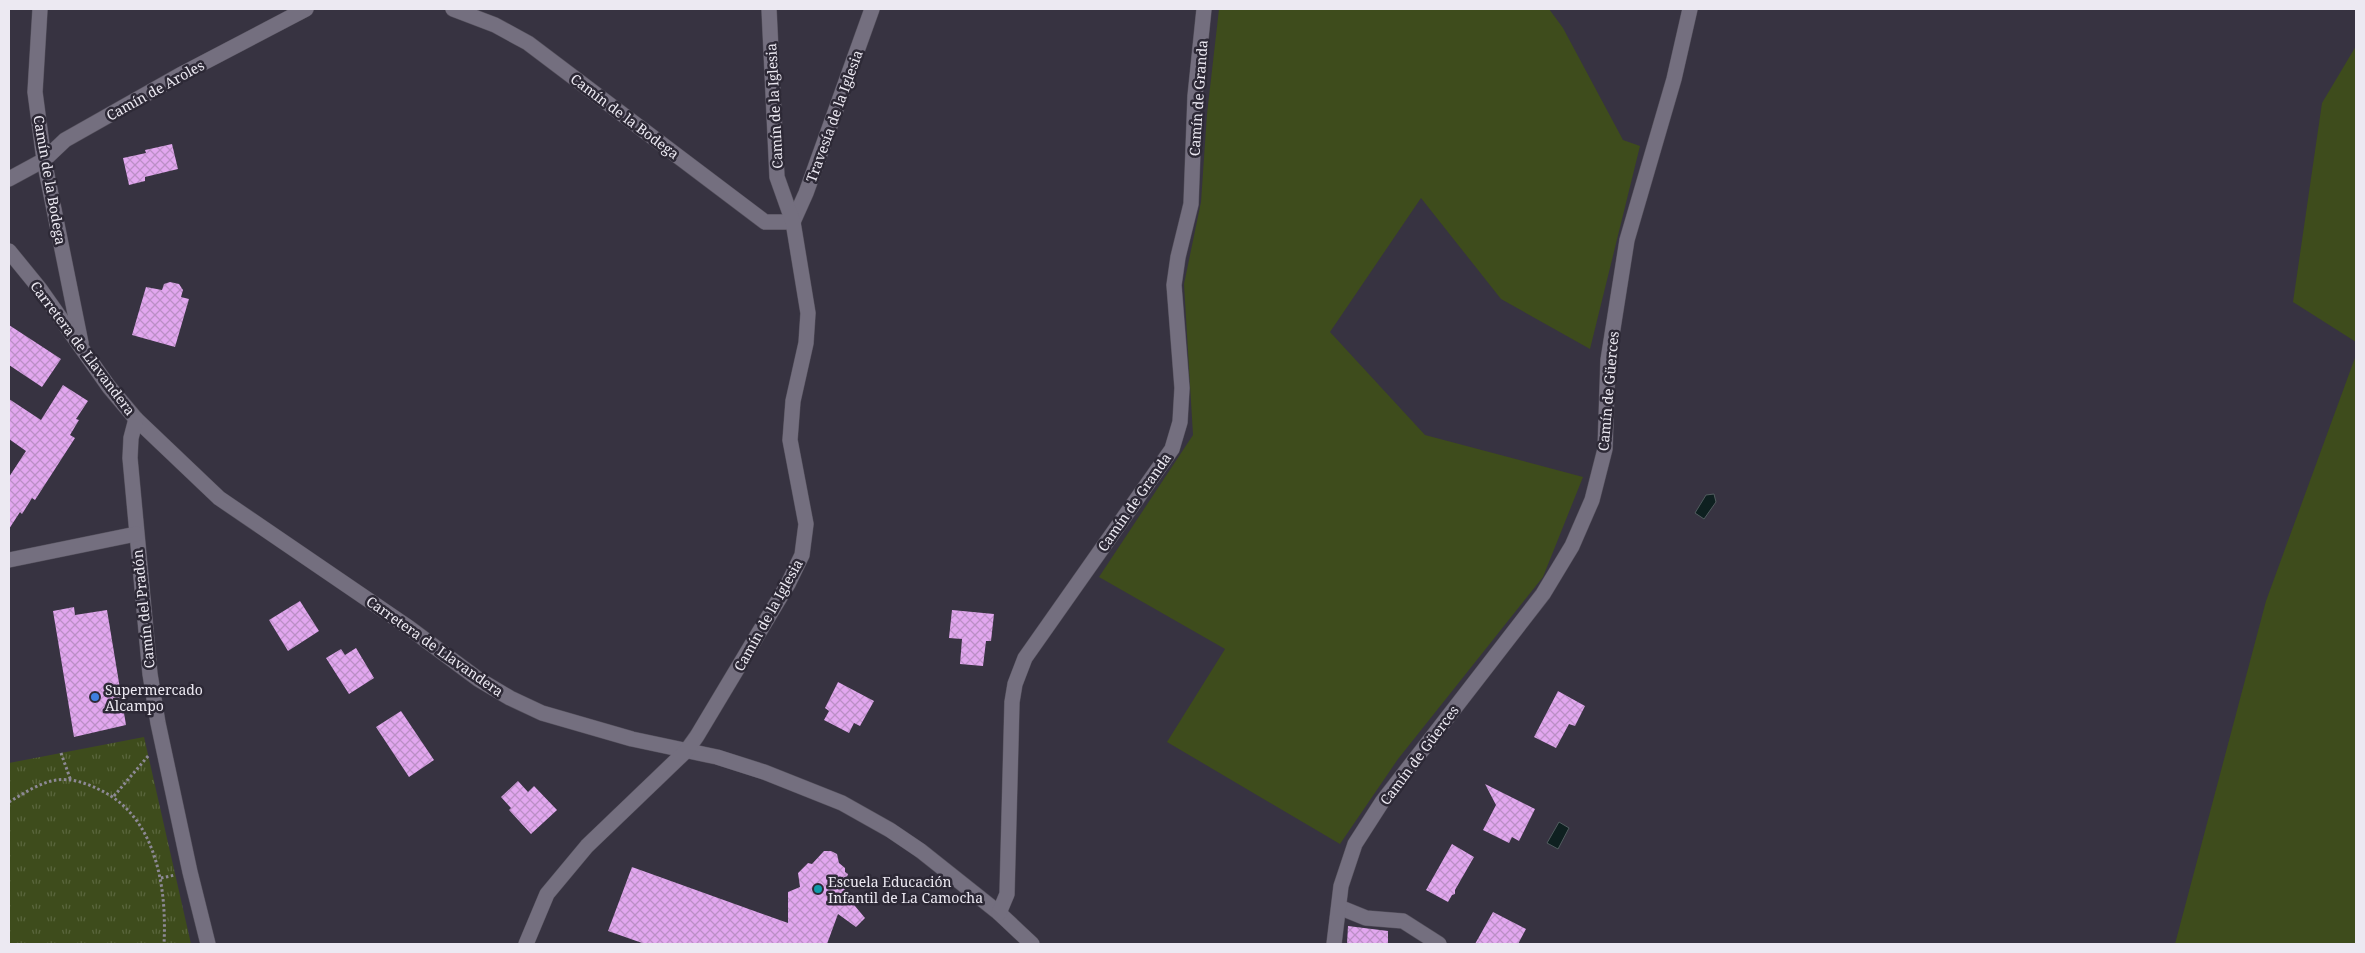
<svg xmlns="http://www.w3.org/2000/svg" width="2365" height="953" viewBox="0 0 2365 953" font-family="'Noto Serif',serif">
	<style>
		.grass { fill: #3e4c1c }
		.park { fill: url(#park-tufts) }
		.water { fill: #0e2020; stroke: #515c5f }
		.building { fill: url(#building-cross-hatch) }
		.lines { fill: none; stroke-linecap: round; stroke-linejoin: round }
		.street-casing { stroke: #54505c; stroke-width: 16 }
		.path { stroke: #8d8995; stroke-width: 3; stroke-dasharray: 2.5 2.5; stroke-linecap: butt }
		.street { stroke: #746f7f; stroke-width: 15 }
		.shop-dot { fill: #3f7fe0; stroke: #2d2936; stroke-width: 2 }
		.culture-dot { fill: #0f9aa8; stroke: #2d2936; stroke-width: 2 }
		.labels { text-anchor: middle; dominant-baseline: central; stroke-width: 5; stroke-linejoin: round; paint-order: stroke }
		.street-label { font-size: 14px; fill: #ece9f2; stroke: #2d2936 }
		.poi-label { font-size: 14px; fill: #ece9f2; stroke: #2d2936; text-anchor: start }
	</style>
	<defs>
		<pattern id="park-tufts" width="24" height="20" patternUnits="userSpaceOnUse" patternTransform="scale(1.25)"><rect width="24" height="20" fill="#3e4c1c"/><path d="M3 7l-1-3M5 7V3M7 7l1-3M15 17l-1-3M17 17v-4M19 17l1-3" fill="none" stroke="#5a663d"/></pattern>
		<pattern id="building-cross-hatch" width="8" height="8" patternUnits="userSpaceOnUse" patternTransform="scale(1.25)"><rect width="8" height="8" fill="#e2a7ef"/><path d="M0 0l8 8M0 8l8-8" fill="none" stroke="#bb8fc6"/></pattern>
	</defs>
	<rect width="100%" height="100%" fill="#373341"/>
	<g class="grass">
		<path d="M1219 9H1549L1563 28 1623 140 1640 146 1590 349 1501 299 1421 198 1330 332 1425 435 1583 477 1543 577 1398 759 1340 844 1167 742 1225 649 1099 577 1193 435 1184 284 1201 202 1207 114Z"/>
		<path d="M2356 46V342L2293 302 2322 103Z"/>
		<path d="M2356 355V944H2175L2266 601Z"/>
	</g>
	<path class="park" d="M144 737 191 944H9V763Z"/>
	<g class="water">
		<path d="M1714 494 1716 502 1704 519 1695 513 1706 495Z"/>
		<path d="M1559 822 1569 828 1558 849 1547 843Z"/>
	</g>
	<g class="building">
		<path d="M172 144 178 169 145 177V181L129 185 123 158 146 153 145 150Z"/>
		<path d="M170 282 179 284 183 290 181 297 189 299 175 347 132 335 146 287 162 290 164 284Z"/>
		<path d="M9 325 61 359 42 387 9 365Z"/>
		<path d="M63 385 88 401 76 419 79 420 70 435 75 438 35 500 32 498 22 514 20 512 9 529V477L26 451 9 439V399L41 420Z"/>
		<path d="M300 601 319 631 288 651 269 620Z"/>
		<path d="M74 607 75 615 107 610 126 725 74 737 53 611Z"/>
		<path d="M952 610 994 614 991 641H986L983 666 960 664 962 639 949 638Z"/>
		<path d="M356 648 374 678 349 694 326 658 341 649 345 655Z"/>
		<path d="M838 682 874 701 860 726 854 723 849 733 824 720 829 711 825 708Z"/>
		<path d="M1558 691 1585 706 1575 726 1569 724 1556 748 1534 737Z"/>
		<path d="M401 711 434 760 409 777 376 727Z"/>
		<path d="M518 781 528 792 534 786 557 810 531 834 509 810 511 808 501 797Z"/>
		<path d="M1485 784 1535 809 1519 841 1512 837 1509 843 1483 830 1496 805Z"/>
		<path d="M1452 844 1474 857 1455 890V894L1452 895 1448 902 1426 890Z"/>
		<path d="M824 851H831L837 854 839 863 845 868V872L848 874 843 888 853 897 855 906 865 918 856 927 838 914 827 944H645L608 931 632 867 788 923V892L800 887 798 873 808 863 812 864Z"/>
		<path d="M1493 912 1526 929 1518 944H1475Z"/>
		<path d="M1348 926 1388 931V944H1347Z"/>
	</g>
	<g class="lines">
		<defs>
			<g id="street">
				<path d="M40 9 35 92 44 160 81 343"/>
				<path d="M453 9 495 25 528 43 765 222H793"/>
				<path d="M9 179 44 160 65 140 180 75 306 9"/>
				<path d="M793 222 806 193 872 9"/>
				<path d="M9 251 40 289 109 387 136 419 219 498 408 627 478 679 510 698 542 713 632 739 717 757 764 772 842 803 890 830 921 851 999 913 1032 944"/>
				<path d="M136 419 131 438 130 458 150 674 158 723 190 872 208 944"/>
				<path d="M9 560 136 534"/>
				<path d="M1339 907 1366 918 1403 921 1439 944"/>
				<path d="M999 913 1007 894 1012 702 1015 684 1025 658 1172 449 1180 422 1182 388 1174 285 1178 257 1191 204 1195 96 1204 9"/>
				<path d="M526 944 547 894 587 846 687 750 697 736 788 584 802 555 806 524 790 440 793 401 806 343 808 313 793 222 777 177 769 9"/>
				<path d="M1334 944 1341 886 1355 844 1382 802 1543 594 1572 546 1592 500 1605 449 1608 360 1627 240 1674 79 1690 9"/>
			</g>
		</defs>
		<use href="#street" class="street-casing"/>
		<g class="path">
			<path d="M61 753 71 781"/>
			<path d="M114 796 149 755"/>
			<path d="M9 802C23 794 40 782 57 780 71 778 86 783 98 789 156 815 167 887 164 944"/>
			<path d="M161 878 175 875"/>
		</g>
		<use href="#street" class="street"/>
	</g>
	<circle class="shop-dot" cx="95" cy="697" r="5"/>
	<circle class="culture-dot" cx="818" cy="889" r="5"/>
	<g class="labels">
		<g class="street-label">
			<text transform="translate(155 90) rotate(-29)">Camín de Aroles</text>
			<text transform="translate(1198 98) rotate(-86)">Camín de Granda</text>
			<text transform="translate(774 106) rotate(-93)">Camín de la Iglesia</text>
			<text transform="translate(625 116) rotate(37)">Camín de la Bodega</text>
			<text transform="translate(834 116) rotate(-70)">Travesía de la Iglesia</text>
			<text transform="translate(50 180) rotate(80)">Camín de la Bodega</text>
			<text transform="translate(83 348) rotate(53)">Carretera de Llavandera</text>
			<text transform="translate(1608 391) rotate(-85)">Camín de Güerces</text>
			<text transform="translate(1134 502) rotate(-55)">Camín de Granda</text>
			<text transform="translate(143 609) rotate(-96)">Camín del Pradón</text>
			<text transform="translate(768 615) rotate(-61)">Camín de la Iglesia</text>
			<text transform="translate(435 646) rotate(35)">Carretera de Llavandera</text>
			<text transform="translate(1419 755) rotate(-53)">Camín de Güerces</text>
		</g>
		<g class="poi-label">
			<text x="105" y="689">Supermercado<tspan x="105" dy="16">Alcampo</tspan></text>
			<text x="828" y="881">Escuela Educación<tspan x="828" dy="16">Infantil de La Camocha</tspan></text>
		</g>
	</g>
	<rect width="2365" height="953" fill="none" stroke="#ece9f2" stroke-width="20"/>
</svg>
